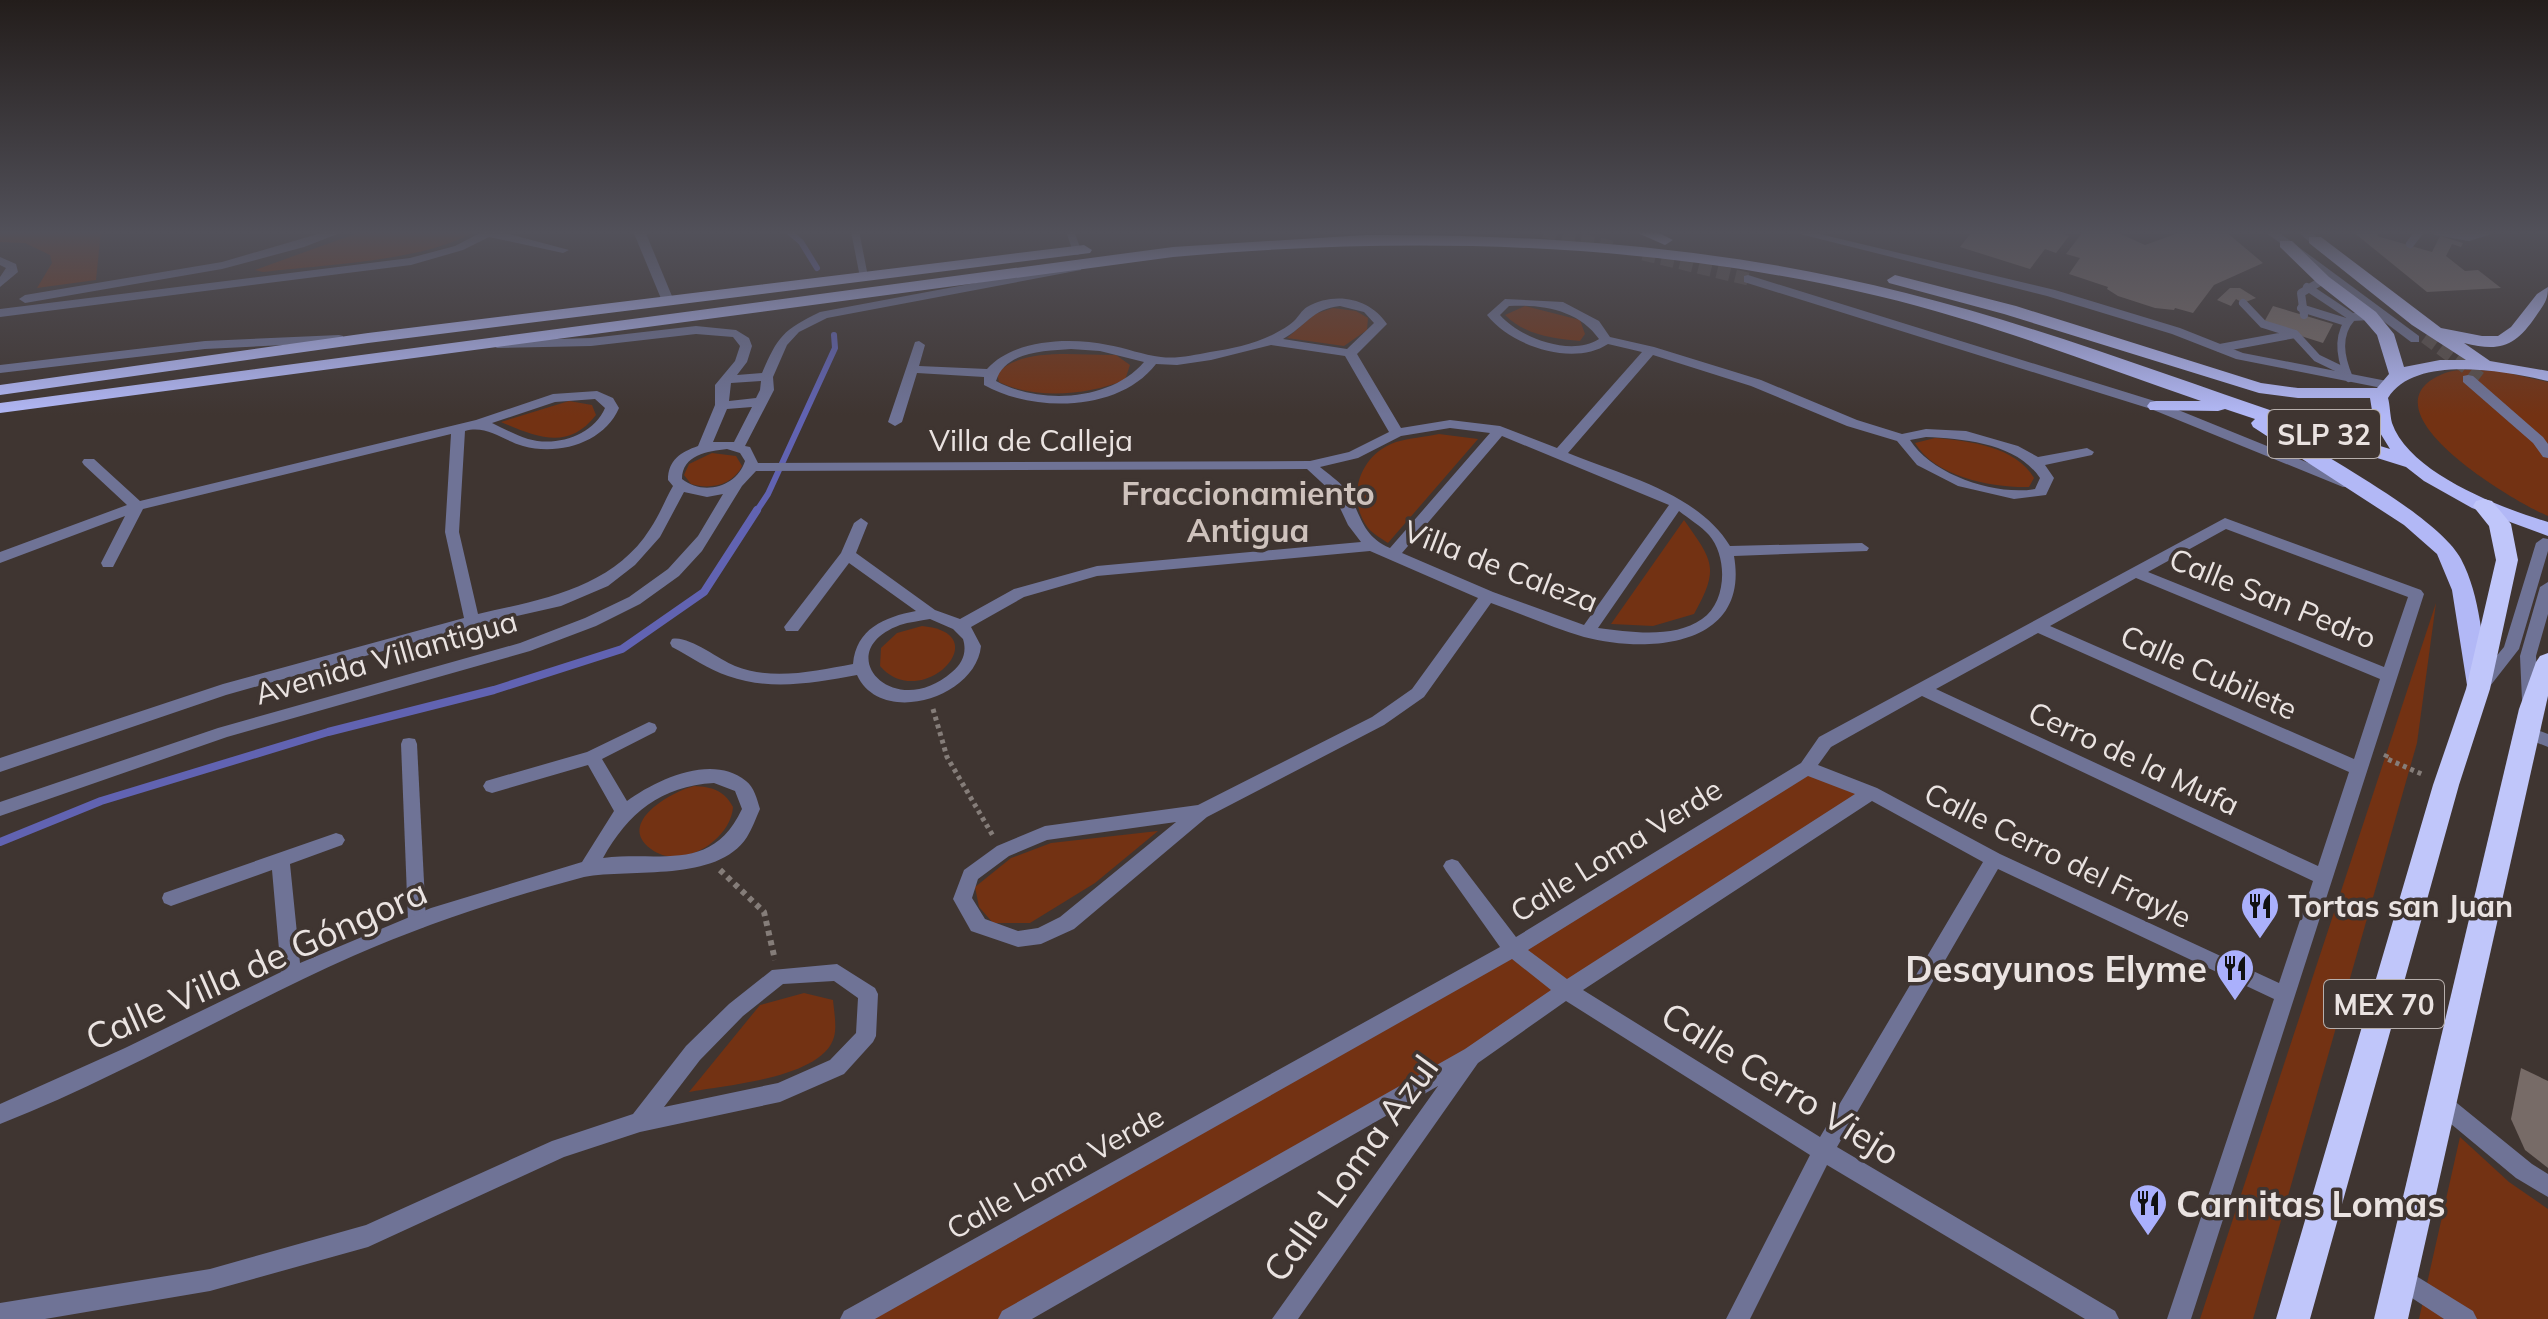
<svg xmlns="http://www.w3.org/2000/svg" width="2548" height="1319" viewBox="0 0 2548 1319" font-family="Mulish,sans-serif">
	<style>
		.green { fill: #733213 }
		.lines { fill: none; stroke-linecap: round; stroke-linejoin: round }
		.stream-far1 { stroke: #6163b2; stroke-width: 6 }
		.stream { stroke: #6163b2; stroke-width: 8 }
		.building { fill: #776b67 }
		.tertiary-tunnel { stroke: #594f4b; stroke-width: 13; stroke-dasharray: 13 6; stroke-linecap: butt }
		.path-far1 { stroke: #857d79; stroke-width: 5; stroke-dasharray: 4 4; stroke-linecap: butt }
		.path { stroke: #857d79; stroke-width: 6; stroke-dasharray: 5 5; stroke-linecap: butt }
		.service { stroke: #6f7396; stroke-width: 8 }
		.pedestrian { fill: #6f7396; fill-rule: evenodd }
		.minor { fill: #6f7396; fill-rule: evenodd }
		.tertiary { fill: #6f7396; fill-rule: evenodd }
		.trunk { fill: #b2b8f6; fill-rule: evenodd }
		.motorway { fill: #c0c6fa; fill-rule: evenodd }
		.labels { text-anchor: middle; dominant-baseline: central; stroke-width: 7; stroke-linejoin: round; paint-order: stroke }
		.shield { fill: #3f3531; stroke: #b7afac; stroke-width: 2 }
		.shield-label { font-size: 28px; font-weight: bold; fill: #eae3e1 }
		.street-label { font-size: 30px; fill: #eae3e1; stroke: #3f3531 }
		.poi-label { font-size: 30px; font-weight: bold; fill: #eae3e1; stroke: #3f3531; text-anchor: start }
		.neighbourhood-label { font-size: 32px; font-weight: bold; fill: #cec2bc; stroke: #3f3531 }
		.near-street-label { font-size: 36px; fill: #eae3e1; stroke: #3f3531 }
		.near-poi-label { font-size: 36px; font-weight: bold; fill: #eae3e1; stroke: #3f3531; text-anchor: end }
	</style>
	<rect width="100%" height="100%" fill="#3f3531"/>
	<g class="green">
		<path d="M0 231H101L96 280 37 288 52 263 50 255 25 243 0 242Z"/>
		<path d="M363 231H475C429 261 320 265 263 272L255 270Z"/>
		<path d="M1525 306 1580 320 1585 334 1580 341C1553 339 1525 335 1505 315Z"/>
		<path d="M1333 308 1356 311 1368 318 1367 330 1344 346 1287 338 1315 314Z"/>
		<path d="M1116 355 1130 365 1125 380C1088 395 1036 400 999 382L997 374C1021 346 1081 356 1116 355Z"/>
		<path d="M2500 371 2548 382V516C2514 502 2355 408 2445 373 2460 367 2483 371 2500 371Z"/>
		<path d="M569 401 592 405 596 415C568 451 537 437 501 422Z"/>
		<path d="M1439 434 1478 439 1388 543C1382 539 1373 534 1368 528 1345 497 1360 454 1396 442 1409 438 1425 437 1439 434Z"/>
		<path d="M1935 438C1969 441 2015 446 2034 478L2029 487C1993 488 1935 477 1915 443Z"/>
		<path d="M712 453 736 456 742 466C733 485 710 490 691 484L684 475 689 464Z"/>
		<path d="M1684 520C1713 561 1720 568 1694 614L1653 626 1611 624Z"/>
		<path d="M2436 603 2417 743 2253 1319H2200Z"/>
		<path d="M922 626C1000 633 921 714 880 666L881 648 897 633Z"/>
		<path d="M1807 768 1871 793 1566 990 1013 1319H851L1513 949Z"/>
		<path d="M694 786C712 787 724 790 733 807 731 840 681 872 651 849 616 823 671 792 694 786Z"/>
		<path d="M1158 831 1095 883 1030 923H993L979 907 975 887 1011 858 1051 843Z"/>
		<path d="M804 993 833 1000C834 1011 837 1027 834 1037 823 1078 726 1085 689 1092L760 1005Z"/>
		<path d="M2460 1137 2509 1182 2548 1209V1319H2419Z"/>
	</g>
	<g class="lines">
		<g class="stream-far1">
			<path d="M788 231 801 242 817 268"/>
			<path d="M756 512 768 494 835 348 834 335"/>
		</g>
		<path class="stream" d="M0 842 101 801 328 732 494 690 622 649 704 592 757 510"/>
	</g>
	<g class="building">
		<path d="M1965 231H2053L2069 236 2056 253 2045 249 2030 269 1960 247 1971 233Z"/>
		<path d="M2090 231H2114L2145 245 2184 231H2225L2263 263 2214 285 2193 313 2175 308 2174 310 2155 308 2118 296 2107 289 2108 287 2069 274 2080 258 2066 254 2082 233Z"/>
		<path d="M2352 231H2380L2377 236 2432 252 2440 236 2463 243 2461 247 2452 244 2446 256 2465 271 2478 270 2501 288 2427 292Z"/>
		<path d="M2230 288H2240L2256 298 2243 303 2236 299 2231 306 2217 300Z"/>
		<path d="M2273 306 2333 324 2323 343 2263 324Z"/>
		<path d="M2521 1068 2548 1081V1168L2525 1150 2511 1119Z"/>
	</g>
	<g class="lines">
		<g class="tertiary-tunnel">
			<path d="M1544 231 1616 248"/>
			<path d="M1643 254 1748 279"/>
			<path d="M2425 337 2480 378"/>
		</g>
		<g class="path-far1">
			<path d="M933 709 947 757 993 836"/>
			<path d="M2387 754 2385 758 2424 775"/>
		</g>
		<path class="path" d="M720 870 764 912 775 960"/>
		<g class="service">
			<path d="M855 231 864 277"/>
			<path d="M1070 231 1077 251"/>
			<path d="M2436 231 2469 237 2488 231"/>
			<path d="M2410 244 2420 231"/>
			<path d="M2307 287 2352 317"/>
			<path d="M2301 308 2346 322"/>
			<path d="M2304 315 2301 293 2323 280"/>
			<path d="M2295 334 2317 358 2346 372"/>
			<path d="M2220 348 2295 334 2263 324 2243 303"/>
			<path d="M2349 378C2340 357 2336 335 2352 317L2370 316"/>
		</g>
		<path class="pedestrian" d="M409 738 415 739 417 744 426 921 424 927 417 929 410 927 408 921 401 744 403 739Z"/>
		<g class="minor">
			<path d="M328 231H345L304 247 222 269 25 303 19 299 25 295 222 262Z"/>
			<path d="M484 231H498L569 250 563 253 489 237 463 250 411 265 0 317V309L410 258 455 246Z"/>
			<path d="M633 231H645L674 301 672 304H664L662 301Z"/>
			<path d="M0 257 16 264 18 272 0 287V277L6 268 0 265Z"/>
			<path d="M1077 264 1081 266V270L827 318 799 332 787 345 773 377 774 390 745 446 750 447 758 463 1310 461 1349 452 1389 432 1345 356 1271 345 1211 360 1177 365 1156 364C1119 412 1034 413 984 385V377L917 373 902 422 895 426 888 422 915 342 919 341 925 345 919 366 987 369C1014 339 1070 337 1108 345 1126 348 1143 355 1161 357 1177 359 1194 355 1210 352 1231 349 1254 344 1274 334 1281 330 1289 326 1294 321 1299 316 1301 311 1307 307 1335 291 1370 298 1387 324L1357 354 1401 428 1450 420 1500 426 1557 448 1642 352 1608 344C1573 367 1511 346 1487 315L1505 299 1563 302 1599 321 1610 337 1654 347 1761 380 1857 420 1902 434 1926 429 1966 431 2018 446 2038 457 2087 448 2094 452 2092 455 2045 465 2054 478 2046 495 2014 499 1958 486 1917 465 1897 441 1847 426 1751 386 1653 355 1568 453C1622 475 1698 493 1730 546L1862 543 1869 548 1867 551 1734 556C1750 647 1649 654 1584 637 1553 628 1522 614 1491 603L1424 697 1384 725 1207 817 1074 929 1041 944 1018 947 971 931 953 899 964 870 997 846 1045 826 1198 805 1372 717 1412 689 1478 598 1370 551 1097 576 1024 597 971 627 981 646C976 698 881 727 857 675 814 683 770 691 728 676 708 669 691 657 672 647L670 643 672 639C688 635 718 659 735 666 772 681 815 671 853 664 856 629 884 617 916 611L849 563 798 631H786L784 627 841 553 854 523 861 518 868 523 856 553 935 610 960 619 1014 589 1097 566 1361 542 1348 525 1333 493 1307 469 756 471 742 486 702 551 679 576 640 604 596 626 530 651 227 737 0 816V802L218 728 520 643 585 618 629 597 668 569 698 536 723 494 707 497 684 492 660 537 635 565 608 586 561 606 472 626 226 695 0 772V758L223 684 464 618 445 532 451 434 143 509 113 567H103L101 563 125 516 0 563V552L127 505 84 465 82 462 84 459H94L140 501 476 420 553 394 597 391 613 398 619 408C604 443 558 456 523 446 502 440 487 425 465 431L459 532 478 614C540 600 613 588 650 529 659 516 665 500 673 486L668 480C668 460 681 452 698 446L715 405V385L735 361 740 346 733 337 696 334 591 346 497 348 491 344 493 341 591 338 696 326 736 330 749 338 752 346 747 362 737 375 762 373C778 336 783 330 820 312ZM1340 306 1364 312 1374 323 1347 349 1283 339C1306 326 1312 309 1340 306ZM1509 306C1542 304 1579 310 1599 339 1571 357 1520 338 1500 315ZM1071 349 1100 351 1144 362C1111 401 1040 405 996 381 1005 351 1045 351 1071 349ZM761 381 760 390 756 398 729 401 731 383ZM595 399 605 408C593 436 556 447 528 439 516 435 504 429 492 423L555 402ZM752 407 734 442H713L727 409ZM1450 428 1490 433 1390 548C1359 535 1362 511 1344 488 1338 480 1328 474 1320 467L1358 458 1401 436ZM1502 436 1669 505 1584 625 1493 592 1402 553ZM1926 437C1965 439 2016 443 2040 478L2035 489C1996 496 1932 475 1910 440ZM727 449 740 453 745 461C737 487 703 496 682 479 682 455 708 451 727 449ZM1679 511C1689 519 1701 526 1709 535 1728 557 1727 602 1702 619 1674 639 1630 632 1598 628ZM930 619 953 629 963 639C967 652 963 663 952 672 894 723 828 652 900 625 909 622 920 621 930 619ZM1176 822 1060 917 1038 928 1018 931 985 919 972 898 978 879 1009 856 1047 840Z"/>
			<path d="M339 335 343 336V342L205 349 0 373V365L205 341Z"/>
			<path d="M2225 518 2421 590 2424 594 2191 1319H2167L2274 999 1998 869 1837 1147 2115 1311 2119 1319H2085L1827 1165 1750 1319H1726L1810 1155 1566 1001 1478 1063 1298 1319H1272L1438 1086 1032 1319H998L1002 1311 1465 1049 1551 990 1512 959 875 1319H840L844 1311 1500 947 1446 871 1443 866 1446 861 1452 859 1458 861 1516 937 1801 763 1819 737ZM2226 529 2408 597 2384 667 2148 572ZM2136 578 2380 679 2354 759 2050 626ZM2038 633 2349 772 2318 866 1936 689ZM1922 696 2313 881 2279 983 2000 854 1877 788 1818 765 1831 747ZM1808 776 1855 794 1567 979 1528 950ZM1872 801 1983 862 1820 1137 1583 990Z"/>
			<path d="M649 722 655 724 657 728 655 732 602 759 627 801C656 780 712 753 746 781 754 787 757 799 760 809 756 818 752 829 747 837 717 883 632 868 584 877 505 898 428 923 353 956 234 1009 122 1076 0 1124V1104L125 1048 281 972 272 870 171 906 164 903 162 898 164 893 336 833 342 835 345 840 342 845 290 864 300 963 431 908 582 862 614 811 588 765 492 793 486 791 483 786 486 781 587 752ZM714 783 735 791 742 809C712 873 661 851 603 858 628 813 661 786 714 783Z"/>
			<path d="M2526 726 2548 734V747L2520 736 2518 732 2520 728Z"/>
			<path d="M837 964 875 988 878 994 876 1036 873 1042 844 1074 780 1102 640 1132 564 1157 368 1247 210 1291 45 1319H0V1303L210 1269 366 1225 552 1141 633 1114 686 1046 729 1004 772 970ZM834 981 858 998 856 1033 830 1060 778 1083 664 1107 700 1060 743 1016 783 984Z"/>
			<path d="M2440 1092 2447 1095 2532 1164 2548 1174V1197L2516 1178 2433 1109 2430 1102 2433 1095Z"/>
			<path d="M2400 1266 2473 1311 2477 1319H2444L2392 1285 2389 1277 2392 1269Z"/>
		</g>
		<g class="tertiary">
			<path d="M1788 231H1807L2055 290 2180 328 2243 353 2387 381 2394 385 2387 389 2236 359 2172 334 2047 296Z"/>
			<path d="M2264 231H2277L2419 336V342H2411Z"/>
			<path d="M2297 231H2310L2332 251 2322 253Z"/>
			<path d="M1748 275 2161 403 2353 481 2355 484 2353 487H2343L2151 409 1744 282V276Z"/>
			<path d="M2468 375 2473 376 2543 437 2548 444V458L2543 457 2533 443 2463 382V376Z"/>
			<path d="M2543 538 2548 539V551L2519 649 2487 690H2475L2473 686 2475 682 2504 647 2536 543Z"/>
			<path d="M2548 582V614L2536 656 2538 700 2536 704H2524L2522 700 2520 656 2540 587Z"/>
		</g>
		<g class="trunk">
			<path d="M1633 231H1655L1673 240 1665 245Z"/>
			<path d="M1366 235C1546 234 1730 248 1906 293 2070 334 2228 400 2390 449L2374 423 2370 398H2298L2259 393 2004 314 1889 283 1887 280 1895 275 2016 306 2261 383 2298 388H2377L2389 374 2377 335 2364 320 2317 283 2280 247V241H2292L2329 277 2376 312 2394 334 2404 367 2440 360H2466L2412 325 2309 243V237H2321L2441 328 2482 336H2498L2511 327 2537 294 2548 287C2548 301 2544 304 2536 316 2515 347 2500 352 2464 343L2490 361 2548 371V381C2505 371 2415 354 2388 398 2390 405 2390 415 2392 423 2409 473 2501 508 2548 522V536L2472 508 2424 481 2406 467 2278 427C2323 455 2439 517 2461 559 2481 597 2482 643 2489 685L2486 691H2470L2467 685 2452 590 2437 554 2404 525 2253 427 2251 423 2255 419 2225 409 2218 411 2150 410 2147 406 2150 402 2156 401H2201C2094 364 1988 322 1878 296 1648 241 1407 236 1173 257L0 413V403L1173 247Z"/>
			<path d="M1084 245 1092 250 1090 253 368 343 0 395V385L368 333Z"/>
		</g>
		<g class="motorway">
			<path d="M2484 499 2492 501 2511 524 2518 560 2490 689 2459 785 2310 1319H2276L2433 785 2466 689 2496 560 2489 526 2473 506 2476 501Z"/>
			<path d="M2548 653V696L2408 1319H2374L2519 709 2536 662 2540 656Z"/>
		</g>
	</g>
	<linearGradient id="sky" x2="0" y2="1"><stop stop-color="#231d1b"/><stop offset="0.56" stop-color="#52515a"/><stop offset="1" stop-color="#52515a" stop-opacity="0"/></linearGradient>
	<rect width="2548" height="415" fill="url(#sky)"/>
	<defs>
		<symbol id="restaurant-pin" viewBox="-11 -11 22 30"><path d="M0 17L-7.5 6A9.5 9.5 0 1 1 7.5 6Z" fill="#aab0fc" stroke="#3f3531"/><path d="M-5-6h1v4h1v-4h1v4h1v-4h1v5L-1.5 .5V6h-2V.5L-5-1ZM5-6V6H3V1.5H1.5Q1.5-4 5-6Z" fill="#111"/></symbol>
	</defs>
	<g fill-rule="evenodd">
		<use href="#restaurant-pin" x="2238" y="884" width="44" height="60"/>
		<use href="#restaurant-pin" x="2213" y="946" width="44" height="60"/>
		<use href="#restaurant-pin" x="2126" y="1181" width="44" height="60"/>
	</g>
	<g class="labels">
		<g class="shield">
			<rect x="2268" y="410" width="112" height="48" rx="6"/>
			<rect x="2324" y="980" width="120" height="48" rx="6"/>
		</g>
		<g class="shield-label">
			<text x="2324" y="434">SLP 32</text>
			<text x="2384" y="1004">MEX 70</text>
		</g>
		<g class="street-label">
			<text x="1031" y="440">Villa de Calleja</text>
			<text transform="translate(1501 566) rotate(21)">Villa de Caleza</text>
			<text transform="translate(2273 598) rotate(22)">Calle San Pedro</text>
			<text transform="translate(386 657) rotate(-16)">Avenida Villantigua</text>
			<text transform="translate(2209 672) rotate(24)">Calle Cubilete</text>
			<text transform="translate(2134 758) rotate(25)">Cerro de la Mufa</text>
			<text transform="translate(1616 850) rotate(-32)">Calle Loma Verde</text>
			<text transform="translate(2058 855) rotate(26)">Calle Cerro del Frayle</text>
			<text transform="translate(1055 1172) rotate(-29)">Calle Loma Verde</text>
		</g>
		<g class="poi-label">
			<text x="2288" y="906">Tortas san Juan</text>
		</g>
		<g class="neighbourhood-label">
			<text x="1248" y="493">Fraccionamiento<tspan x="1248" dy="37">Antigua</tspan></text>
		</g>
		<g class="near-street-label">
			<text transform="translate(256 964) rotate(-24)">Calle Villa de Góngora</text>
			<text transform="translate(1781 1083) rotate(32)">Calle Cerro Viejo</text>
			<text transform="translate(1350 1168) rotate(-54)">Calle Loma Azul</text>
		</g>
		<g class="near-poi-label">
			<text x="2207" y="968">Desayunos Elyme</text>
			<text x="2176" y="1203" text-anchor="start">Carnitas Lomas</text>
		</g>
	</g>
</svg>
